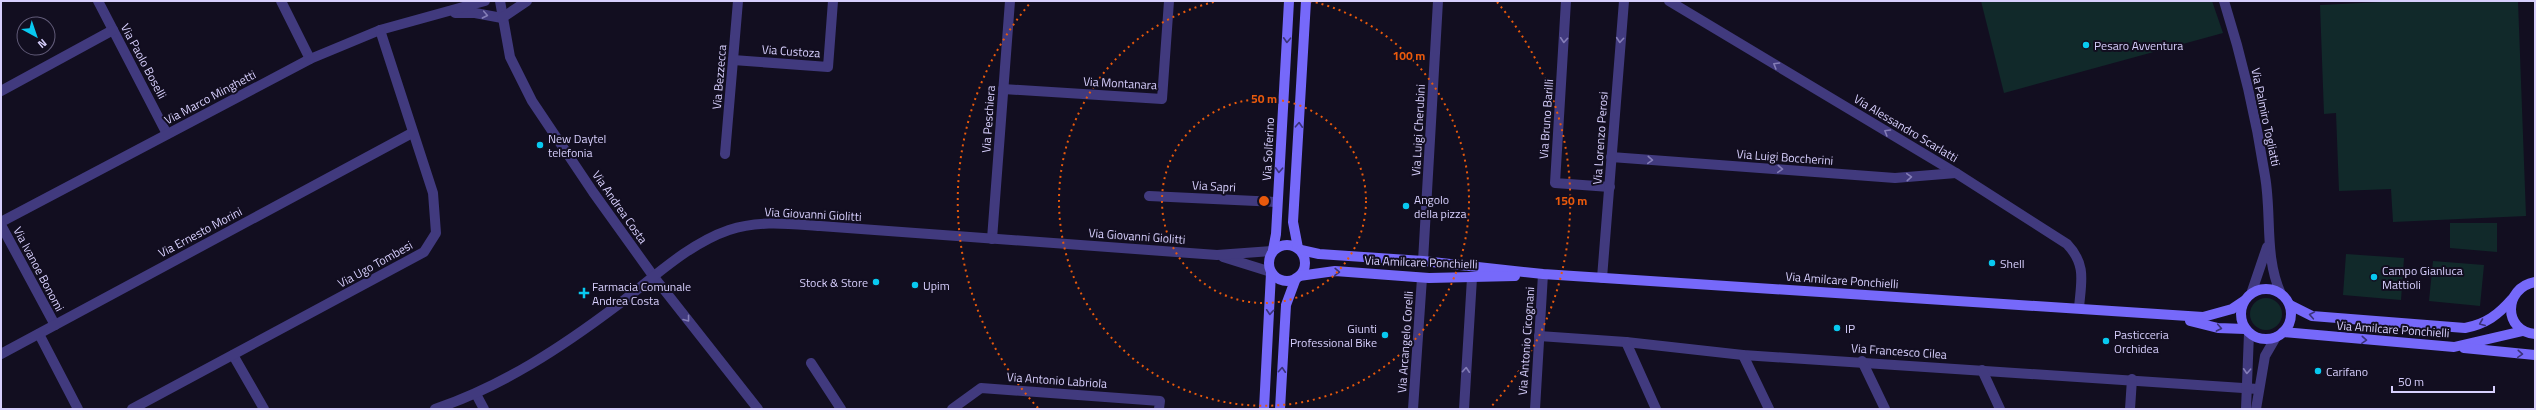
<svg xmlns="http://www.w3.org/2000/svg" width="2536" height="410" font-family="'Titillium Web',sans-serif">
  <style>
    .green { fill: #11292a }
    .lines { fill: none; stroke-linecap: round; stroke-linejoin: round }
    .minor { stroke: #413a7e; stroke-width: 10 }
    .tertiary { stroke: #413a7e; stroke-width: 10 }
    .secondary { stroke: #7669fa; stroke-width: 10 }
    .oneway { stroke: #847db7 }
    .oneway2 { stroke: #3a3277 }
    .ring { fill: none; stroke: #e8590c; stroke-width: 2; stroke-dasharray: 2 4 }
    .poi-dot { fill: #08c9f0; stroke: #120e20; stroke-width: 1.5 }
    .labels { text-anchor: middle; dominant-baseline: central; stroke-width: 4; stroke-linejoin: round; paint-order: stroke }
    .poi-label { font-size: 12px; fill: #d7cffd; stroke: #120e20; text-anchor: start }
    .street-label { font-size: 12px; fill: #d7cffd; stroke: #120e20 }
    .centre { fill: #e8590c; stroke: #120e20; stroke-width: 2 }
    .ring-label { font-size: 12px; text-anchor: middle; font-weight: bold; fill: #e8590c; stroke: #120e20; stroke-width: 4; stroke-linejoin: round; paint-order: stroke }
  </style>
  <rect width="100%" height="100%" fill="#120e20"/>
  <g class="green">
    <polygon points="1981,1 2212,1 2223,33 2004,93"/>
    <polygon points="2403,1 2518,1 2526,216 2393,222 2391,189 2339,191 2336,113 2324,114 2320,5"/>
    <polygon points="2450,223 2497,223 2497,252 2450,248"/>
    <polygon points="2346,254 2404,258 2401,300 2343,295"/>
    <polygon points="2433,261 2484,265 2480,306 2429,301"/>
    <circle cx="2266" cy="314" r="16"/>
  </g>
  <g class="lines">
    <g class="minor">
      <polyline points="98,1 167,134"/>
      <polyline points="281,1 310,59"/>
      <polyline points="500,1 510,57 532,101 593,192 654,277 758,409"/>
      <polyline points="1566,1 1555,183 1610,187"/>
      <path d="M1669 1 1956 173 2067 244C2087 265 2081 282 2079 308"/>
      <path d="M2224 1C2242 58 2256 117 2265 176 2272 216 2264 256 2281 294"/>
      <polyline points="455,13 475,13 502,18"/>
      <polyline points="502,18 527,1"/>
      <polyline points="733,60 828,67 833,1"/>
      <polyline points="1003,89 1162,99 1169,1"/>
      <polyline points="1,91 113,30"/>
      <polyline points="725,154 738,1"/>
      <polyline points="1611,157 1895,178 1956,173"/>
      <polyline points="1149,196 1277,202"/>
      <polyline points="1,222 310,59 380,30 485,1"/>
      <polyline points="1,225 55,325"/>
      <polyline points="992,239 1010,1"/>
      <polyline points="1423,261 1438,1"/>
      <polyline points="1602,278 1624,1"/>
      <polyline points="2251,294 2267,247"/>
      <polyline points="39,334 78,409"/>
      <polyline points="1539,336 1626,342 1743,355 2258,389"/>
      <polyline points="1626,342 1656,409"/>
      <polyline points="1,354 412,133"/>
      <polyline points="233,355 264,409"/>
      <polyline points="1743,355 1769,409"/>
      <polyline points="1862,361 1885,409"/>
      <polyline points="811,363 841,409"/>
      <polyline points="1982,370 2000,409"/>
      <polyline points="476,394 484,409"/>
      <polyline points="132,409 424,252 436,233 433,193 380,30"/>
      <polyline points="952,409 981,388 1160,401 1159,409"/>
      <polyline points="1413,409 1422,278"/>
      <polyline points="1464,409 1472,278"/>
      <polyline points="1535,409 1543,274"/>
      <polyline points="2130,409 2132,379"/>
      <polyline points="2246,409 2249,333"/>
      <polyline points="2256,409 2265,356 2276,337"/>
    </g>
    <g class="tertiary">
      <polyline points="1223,257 1271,272"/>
      <path d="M435 409C503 386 562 347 619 304 653 278 688 244 729 230 759 220 790 224 820 226L1217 255 1272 251"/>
    </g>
    <g class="secondary">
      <circle cx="1287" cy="263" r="18"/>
      <polyline points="1298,248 1293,222 1306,1"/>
      <polyline points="1273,250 1276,234 1289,1"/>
      <polyline points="1301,250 1319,254 1423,261 1543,274 2203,317 2232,309 2244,301"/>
      <polyline points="1299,276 1335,271 1429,278 1515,276"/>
      <path d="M2535 282C2503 288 2503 331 2535 334"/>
      <circle cx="2266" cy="314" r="25"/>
      <path d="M2290 305 2312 316 2465 328C2486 324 2498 315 2512 299"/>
      <polyline points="2190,321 2218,328 2245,329"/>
      <polyline points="2283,332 2454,347 2523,331"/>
      <polyline points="2464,348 2535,355"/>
      <polyline points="1264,409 1271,273"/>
      <polyline points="1280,409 1286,305 1296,278"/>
    </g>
  </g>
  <defs><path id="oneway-chevron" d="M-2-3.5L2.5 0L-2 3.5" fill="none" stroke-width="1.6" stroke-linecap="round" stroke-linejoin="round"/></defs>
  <g class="oneway">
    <use href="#oneway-chevron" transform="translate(485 15) rotate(11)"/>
    <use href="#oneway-chevron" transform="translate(1564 40) rotate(94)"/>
    <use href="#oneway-chevron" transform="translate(1620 40) rotate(95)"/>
    <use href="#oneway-chevron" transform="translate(1776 65) rotate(-149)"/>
    <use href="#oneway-chevron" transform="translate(1887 132) rotate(-149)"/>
    <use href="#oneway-chevron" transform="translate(1650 160) rotate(4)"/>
    <use href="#oneway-chevron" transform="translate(1780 169) rotate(4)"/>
    <use href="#oneway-chevron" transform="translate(1909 177) rotate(-4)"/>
    <use href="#oneway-chevron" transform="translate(687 319) rotate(52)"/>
    <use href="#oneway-chevron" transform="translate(1466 370) rotate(-86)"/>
    <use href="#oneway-chevron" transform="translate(2247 371) rotate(93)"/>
  </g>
  <g class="oneway2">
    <use href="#oneway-chevron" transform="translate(1287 40) rotate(93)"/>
    <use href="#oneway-chevron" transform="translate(1299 125) rotate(-87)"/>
    <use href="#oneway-chevron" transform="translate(1279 170) rotate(93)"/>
    <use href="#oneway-chevron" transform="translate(1337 272) rotate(2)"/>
    <use href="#oneway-chevron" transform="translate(1270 312) rotate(94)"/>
    <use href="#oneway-chevron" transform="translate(2312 315) rotate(-170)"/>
    <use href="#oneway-chevron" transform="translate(2482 323) rotate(158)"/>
    <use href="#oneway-chevron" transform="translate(2219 328) rotate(11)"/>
    <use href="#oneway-chevron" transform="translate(2364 340) rotate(4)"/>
    <use href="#oneway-chevron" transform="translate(2520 354) rotate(4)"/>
    <use href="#oneway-chevron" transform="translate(1282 370) rotate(-86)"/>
  </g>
  <g class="ring">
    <circle cx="1264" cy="201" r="102"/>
    <path d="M1310 1A205 205 0 1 1 1218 1"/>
    <path d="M1038 408A307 307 0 0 1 1031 2M1497 2A307 307 0 0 1 1490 408"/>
  </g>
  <g class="poi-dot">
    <circle cx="2086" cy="45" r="4"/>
    <circle cx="540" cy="145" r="4"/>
    <circle cx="1406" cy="206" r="4"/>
    <circle cx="1992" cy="263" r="4"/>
    <circle cx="2374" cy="277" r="4"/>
    <circle cx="876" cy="282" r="4"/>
    <circle cx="915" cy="285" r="4"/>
    <path d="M582 287h4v4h4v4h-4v4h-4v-4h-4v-4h4z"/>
    <circle cx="1837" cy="328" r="4"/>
    <circle cx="1385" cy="335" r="4"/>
    <circle cx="2106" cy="341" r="4"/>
    <circle cx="2318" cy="371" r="4"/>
  </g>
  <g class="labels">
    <g class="poi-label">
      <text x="2094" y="45">Pesaro Avventura</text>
      <text x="548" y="138">New Daytel<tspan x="548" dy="14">telefonia</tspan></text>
      <text x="1414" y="199">Angolo<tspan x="1414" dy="14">della pizza</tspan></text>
      <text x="2000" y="263">Shell</text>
      <text x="2382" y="270">Campo Gianluca<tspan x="2382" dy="14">Mattioli</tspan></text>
      <text x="868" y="282" text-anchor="end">Stock &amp; Store</text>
      <text x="923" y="285">Upim</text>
      <text x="592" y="286">Farmacia Comunale<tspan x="592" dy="14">Andrea Costa</tspan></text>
      <text x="1377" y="328" text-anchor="end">Giunti<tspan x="1377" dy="14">Professional Bike</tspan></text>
      <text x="1845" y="328">IP</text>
      <text x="2114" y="334">Pasticceria<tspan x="2114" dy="14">Orchidea</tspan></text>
      <text x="2326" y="371">Carifano</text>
    </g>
    <g class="street-label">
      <text transform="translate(791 51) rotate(4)">Via Custoza</text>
      <text transform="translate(144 61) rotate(62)">Via Paolo Boselli</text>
      <text transform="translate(719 77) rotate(-85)">Via Bezzecca</text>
      <text transform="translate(1120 83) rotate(3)">Via Montanara</text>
      <text transform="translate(210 97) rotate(-28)">Via Marco Minghetti</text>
      <text transform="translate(2266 117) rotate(78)">Via Palmiro Togliatti</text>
      <text transform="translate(988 119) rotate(-86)">Via Peschiera</text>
      <text transform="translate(1546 119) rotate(-86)">Via Bruno Barilli</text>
      <text transform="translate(1906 128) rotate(31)">Via Alessandro Scarlatti</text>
      <text transform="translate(1418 130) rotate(-87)">Via Luigi Cherubini</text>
      <text transform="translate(1600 138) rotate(-86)">Via Lorenzo Perosi</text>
      <text transform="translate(1268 149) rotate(-87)">Via Solferino</text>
      <text transform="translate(1785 157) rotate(4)">Via Luigi Boccherini</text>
      <text transform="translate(1214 186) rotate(3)">Via Sapri</text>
      <text transform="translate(620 207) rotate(55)">Via Andrea Costa</text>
      <text transform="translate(813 214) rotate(3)">Via Giovanni Giolitti</text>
      <text transform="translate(200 232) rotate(-28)">Via Ernesto Morini</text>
      <text transform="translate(1137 236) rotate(4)">Via Giovanni Giolitti</text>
      <text transform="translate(1421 262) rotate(2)">Via Amilcare Ponchielli</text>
      <text transform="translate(375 264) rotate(-29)">Via Ugo Tombesi</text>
      <text transform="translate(39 269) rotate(62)">Via Ivanoe Bonomi</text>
      <text transform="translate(1842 280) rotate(4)">Via Amilcare Ponchielli</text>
      <text transform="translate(2393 329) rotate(4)">Via Amilcare Ponchielli</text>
      <text transform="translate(1526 341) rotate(-86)">Via Antonio Cicognani</text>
      <text transform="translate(1405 342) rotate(-86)">Via Arcangelo Corelli</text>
      <text transform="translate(1899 351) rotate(4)">Via Francesco Cilea</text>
      <text transform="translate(1057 380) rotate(4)">Via Antonio Labriola</text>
    </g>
  </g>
  <circle cx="1264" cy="201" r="6" class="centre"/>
  <g class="ring-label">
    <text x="1409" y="60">100 m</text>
    <text x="1264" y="103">50 m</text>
    <text x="1571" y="205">150 m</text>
  </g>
  <rect width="2536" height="410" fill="none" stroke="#d7cffd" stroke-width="4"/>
  <g transform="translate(36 36) rotate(140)"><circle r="19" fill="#120e20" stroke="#615b78"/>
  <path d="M0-3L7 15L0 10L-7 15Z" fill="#08c9f0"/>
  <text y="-6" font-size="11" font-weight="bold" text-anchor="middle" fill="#d7cffd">N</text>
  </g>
  <path d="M2392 386v6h102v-6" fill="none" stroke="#d7cffd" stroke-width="2"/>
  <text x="2398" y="386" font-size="12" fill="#d7cffd" stroke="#120e20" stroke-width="3" paint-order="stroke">50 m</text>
</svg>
